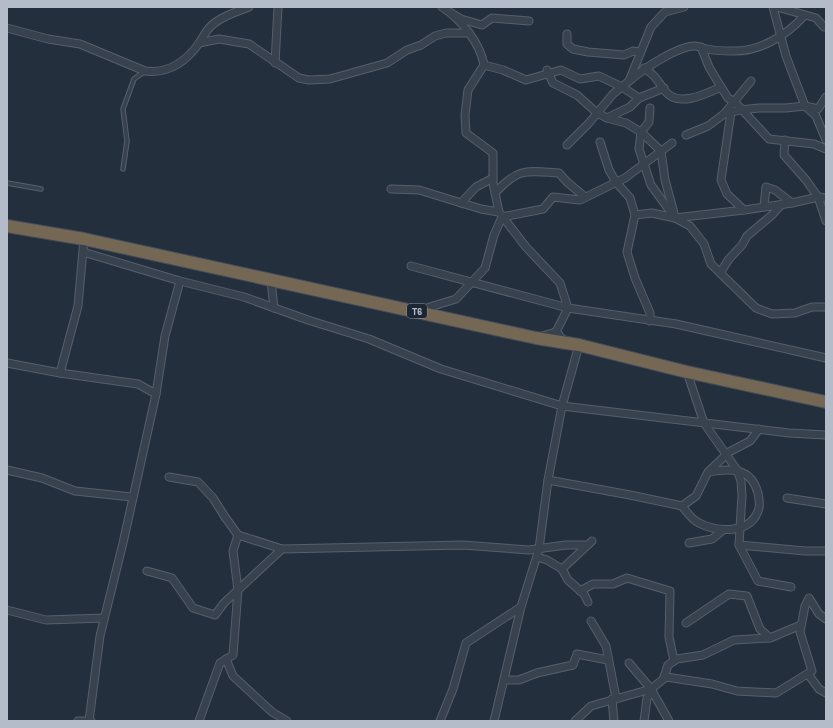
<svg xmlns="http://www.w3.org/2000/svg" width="833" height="728" font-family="Barlow,sans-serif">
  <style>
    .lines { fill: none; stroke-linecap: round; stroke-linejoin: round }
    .lane-casing { stroke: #565f6c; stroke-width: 5.5 }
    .street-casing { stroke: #565f6c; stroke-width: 9 }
    .highway-casing { stroke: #434c59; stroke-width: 14 }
    .lane { stroke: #38414e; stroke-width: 3.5 }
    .street { stroke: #38414e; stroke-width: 7 }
    .highway { stroke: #746855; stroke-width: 12 }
    .labels { text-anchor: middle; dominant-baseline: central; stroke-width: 4; stroke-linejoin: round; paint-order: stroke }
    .shield { fill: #1d2633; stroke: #878f9c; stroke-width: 1 }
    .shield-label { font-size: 9px; font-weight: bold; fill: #b4bcc9 }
  </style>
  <rect width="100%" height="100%" fill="#242f3e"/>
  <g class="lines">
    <g class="lane-casing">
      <g id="lane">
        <polyline points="123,169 127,141 123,109 134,79 145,71"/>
        <polyline points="7,183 41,189"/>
      </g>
    </g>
    <g class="street-casing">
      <g id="street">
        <path d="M442 7C461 19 480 43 484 65"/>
        <polyline points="773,7 786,56 805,106 816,116 826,140"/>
        <polyline points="777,7 816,18 824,27"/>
        <polyline points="448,11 461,19 482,25 492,18 529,21"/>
        <path d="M7 28 48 39 80 44 145 71C169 74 186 62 200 42 203 37 206 31 210 27 220 17 236 12 249 7"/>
        <polyline points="567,34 567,44 573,49 588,52 624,55 633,51 640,52"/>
        <polyline points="199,43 219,39 249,44 299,78 309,80 330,79 387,63 407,50 421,45 435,36 446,33 469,33"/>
        <polyline points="701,47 709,67 721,87"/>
        <polyline points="275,63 278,7"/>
        <path d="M644 68C656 76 657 80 665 91 678 108 706 94 721 87L728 98 735 102 769 139 814 144 826 149"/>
        <polyline points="547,70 553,83 577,95 597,113 607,118 626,123 641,132 661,151 665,180 674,213"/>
        <path d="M629 81C642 70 677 46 695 46 699 46 703 49 707 49 715 51 724 51 732 51 759 52 786 36 804 16"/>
        <polyline points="650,108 649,122 641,132 639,149 651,185 675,218 690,226 704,244 711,264 756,308 772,314 795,313 812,307 826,307"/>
        <polyline points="731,112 721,180 727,194 744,210"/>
        <polyline points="724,114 740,110 759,108 786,108 805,106 818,109 826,97"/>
        <polyline points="607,118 630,107 639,98"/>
        <polyline points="686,135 708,126 724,114 751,81"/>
        <polyline points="785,140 784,155 806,180 818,197 826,221"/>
        <polyline points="600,142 609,170 616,182 630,198 635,215 627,252 635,278 650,313 650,321"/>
        <polyline points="567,145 589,123 613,94 629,81 651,27 665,12 684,7"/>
        <polyline points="391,189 419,190 481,209 499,212"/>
        <path d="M495 193C519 167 527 171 559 173L567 182 585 197"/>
        <polyline points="461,203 476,187 493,178"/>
        <polyline points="764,206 766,187 775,190 792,203"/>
        <polyline points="635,215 652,213 675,218 744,210 792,203 818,197 826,198"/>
        <polyline points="502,217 543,209 553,197 580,200 625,178 672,143"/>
        <polyline points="84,239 78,306 60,373 138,384 156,394 123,543 100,636 89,721"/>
        <polyline points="83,252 180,281 244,297 308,320 369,339 441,369 562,406 789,433 826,435"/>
        <polyline points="411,266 568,308 676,324 826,358"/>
        <polyline points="720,273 729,259 742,245 747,236 772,215 782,204"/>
        <polyline points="271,281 274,308"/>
        <polyline points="420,310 456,299 485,268 494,235 502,217"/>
        <polyline points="539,337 556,332 568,308 560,283 526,247 499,212 493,183 493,153 466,133 465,115 468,90 484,65 503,70 526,80 561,70 580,79 599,76 622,87 639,98 664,88"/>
        <polyline points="7,363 60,373"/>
        <polyline points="687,372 704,423 737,470 741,481 742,495 739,545 758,581 791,587"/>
        <polyline points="156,394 165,336 180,281"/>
        <polyline points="7,470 42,478 75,491 132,497"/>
        <polyline points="169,477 198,482 213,498 225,517 238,535 282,549"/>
        <polyline points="548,480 630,495 682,506 696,496 708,472 729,452 750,441 759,429"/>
        <polyline points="787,498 826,504"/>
        <path d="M682 506C687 512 692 520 699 523 719 533 752 534 759 508 760 504 759 498 758 493 751 467 730 468 709 472"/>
        <polyline points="689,543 712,539 722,531"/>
        <polyline points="739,545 805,551 826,551"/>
        <polyline points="537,557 547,560 562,569 568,580 584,594 588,602"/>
        <polyline points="562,569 592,541"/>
        <polyline points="147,571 172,578 193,608 215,615 224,603 282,549 463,545 529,550 566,545 586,545"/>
        <polyline points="580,591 593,584 613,584 627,578 670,591 669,637 674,661"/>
        <polyline points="7,610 46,620 104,618"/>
        <polyline points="591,621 606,646 616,698"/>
        <polyline points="686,623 729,594 747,596 760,629 770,638"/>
        <polyline points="226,659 233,676 272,712 287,721"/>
        <polyline points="629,663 651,689 669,721"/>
        <polyline points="808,674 819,689 826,693"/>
        <polyline points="664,677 668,665 677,659 703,655 734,640 770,638 801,625"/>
        <polyline points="504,680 519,680 537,673 573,665 577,654 608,660"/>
        <polyline points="612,699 614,721"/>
        <polyline points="78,721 91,721"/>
        <polyline points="199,721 220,663 233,655 238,590 233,551 238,535"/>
        <polyline points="440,721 453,689 466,643 521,607"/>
        <polyline points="494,721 521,607 539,549 548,480 562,406 579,345 562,339 556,331"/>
        <polyline points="575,721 591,706 651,689 666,677 712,684 737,691 776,693 812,671 800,632 805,606 809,598 819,614 826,619"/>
        <polyline points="644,721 647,698 652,692"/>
      </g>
    </g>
    <g class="highway-casing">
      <polyline id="highway" points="7,226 84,239 536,338 579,345 687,372 826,402"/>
    </g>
    <use href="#lane" class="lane"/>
    <use href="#street" class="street"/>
    <use href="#highway" class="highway"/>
  </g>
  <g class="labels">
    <rect class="shield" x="407" y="304" width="20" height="14" rx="3"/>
    <g class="shield-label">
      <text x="417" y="311">T6</text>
    </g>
  </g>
  <rect width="833" height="728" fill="none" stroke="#b4bcc9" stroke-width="16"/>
</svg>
